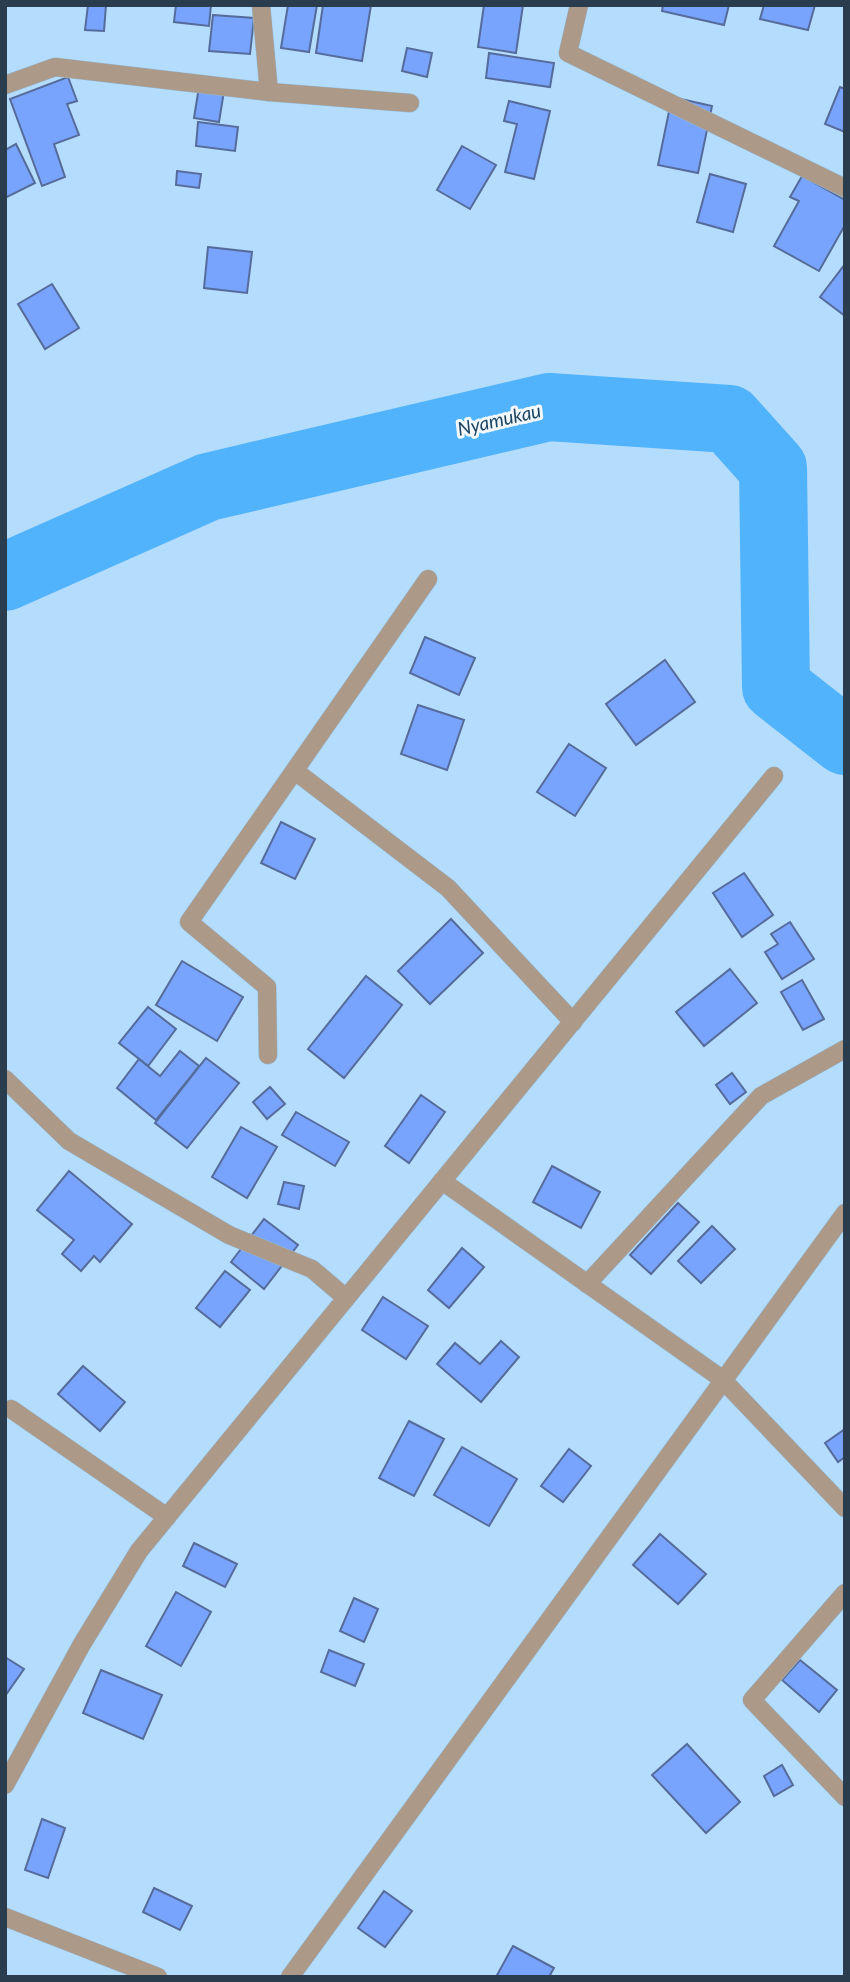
<svg xmlns="http://www.w3.org/2000/svg" width="850" height="1982" font-family="Lato,sans-serif">
  <style>
    .lines { fill: none; stroke-linecap: round; stroke-linejoin: round }
    .river { stroke: #51b3fb; stroke-width: 68 }
    .building { fill: #79a4fd; stroke: #556c9a; stroke-width: 2 }
    .service-casing { stroke: #95b9d6; stroke-width: 19 }
    .minor-casing { stroke: #95b9d6; stroke-width: 19 }
    .service { stroke: #ad9987; stroke-width: 18 }
    .minor { stroke: #ad9987; stroke-width: 18 }
    .labels { text-anchor: middle; dominant-baseline: central; stroke-width: 6; stroke-linejoin: round; paint-order: stroke }
    .water-label { font-size: 19px; font-style: italic; fill: #1d4562; stroke: #f3f8fd }
  </style>
  <rect width="100%" height="100%" fill="#b4dcfd"/>
  <g class="lines">
    <polyline class="river" points="5,577 208,487 549,407 729,419 773,468 776,687 845,741"/>
  </g>
  <g class="building">
    <polygon points="88,5 106,5 104,31 85,30"/>
    <polygon points="176,5 211,5 209,26 174,22"/>
    <polygon points="288,5 317,5 309,52 281,48"/>
    <polygon points="323,5 371,5 362,61 316,53"/>
    <polygon points="484,5 523,5 516,53 478,47"/>
    <polygon points="663,5 729,5 724,25 662,11"/>
    <polygon points="764,5 815,5 808,30 760,19"/>
    <polygon points="213,15 254,18 250,54 209,51"/>
    <polygon points="407,48 432,53 427,77 402,71"/>
    <polygon points="489,53 554,63 550,87 486,78"/>
    <polygon points="68,77 77,101 67,104 79,135 54,144 65,177 42,186 10,99"/>
    <polygon points="199,87 224,91 219,122 194,118"/>
    <polygon points="840,87 845,89 845,132 825,124"/>
    <polygon points="672,97 712,106 698,173 658,165"/>
    <polygon points="509,101 550,111 534,179 505,172 517,124 504,121"/>
    <polygon points="198,122 238,127 235,151 196,146"/>
    <polygon points="16,144 35,183 5,198 5,150"/>
    <polygon points="462,146 496,165 470,209 437,190"/>
    <polygon points="177,171 201,174 199,188 176,185"/>
    <polygon points="710,174 746,184 733,232 697,222"/>
    <polygon points="802,176 845,200 845,225 819,271 774,246 799,201 790,197"/>
    <polygon points="208,247 252,252 247,293 204,288"/>
    <polygon points="845,264 845,316 820,297"/>
    <polygon points="52,284 79,328 45,349 18,304"/>
    <polygon points="425,637 475,658 459,695 410,673"/>
    <polygon points="665,660 695,702 636,745 606,704"/>
    <polygon points="418,705 464,720 447,770 401,754"/>
    <polygon points="569,744 606,768 575,816 537,792"/>
    <polygon points="281,822 315,839 295,879 261,863"/>
    <polygon points="744,873 773,915 742,937 713,893"/>
    <polygon points="451,919 483,953 430,1004 398,971"/>
    <polygon points="790,922 814,959 782,979 765,952 778,944 771,934"/>
    <polygon points="182,961 243,997 217,1041 156,1005"/>
    <polygon points="730,969 757,1003 704,1046 676,1012"/>
    <polygon points="366,976 402,1005 344,1078 308,1049"/>
    <polygon points="802,980 824,1019 803,1030 781,992"/>
    <polygon points="148,1007 176,1029 148,1066 119,1043"/>
    <polygon points="180,1051 199,1066 156,1120 117,1088 139,1059 160,1076"/>
    <polygon points="206,1058 239,1083 187,1148 155,1123"/>
    <polygon points="732,1073 746,1092 730,1104 716,1085"/>
    <polygon points="270,1087 285,1104 267,1119 253,1102"/>
    <polygon points="421,1095 445,1112 409,1163 385,1146"/>
    <polygon points="296,1112 349,1142 335,1166 282,1135"/>
    <polygon points="241,1127 277,1147 247,1198 212,1177"/>
    <polygon points="552,1166 600,1192 581,1228 533,1202"/>
    <polygon points="69,1171 132,1224 100,1262 94,1256 81,1271 62,1254 74,1240 37,1210"/>
    <polygon points="284,1182 304,1186 299,1209 278,1204"/>
    <polygon points="678,1203 699,1222 651,1274 630,1255"/>
    <polygon points="264,1219 298,1245 264,1289 231,1262"/>
    <polygon points="712,1226 735,1249 701,1283 678,1261"/>
    <polygon points="462,1248 484,1267 449,1308 428,1290"/>
    <polygon points="225,1271 250,1290 220,1327 196,1308"/>
    <polygon points="383,1297 428,1326 406,1359 362,1330"/>
    <polygon points="501,1341 519,1357 481,1402 437,1364 455,1343 480,1364"/>
    <polygon points="83,1366 125,1402 100,1431 58,1394"/>
    <polygon points="409,1421 444,1439 414,1496 379,1478"/>
    <polygon points="845,1429 845,1457 838,1462 825,1443"/>
    <polygon points="462,1447 517,1479 489,1526 434,1495"/>
    <polygon points="569,1449 591,1466 563,1502 541,1486"/>
    <polygon points="660,1534 706,1574 678,1604 633,1565"/>
    <polygon points="194,1543 237,1564 225,1587 183,1566"/>
    <polygon points="176,1592 211,1612 181,1666 146,1646"/>
    <polygon points="354,1598 378,1609 364,1642 340,1631"/>
    <polygon points="329,1650 364,1664 355,1686 321,1672"/>
    <polygon points="5,1657 24,1669 5,1696"/>
    <polygon points="800,1660 837,1690 819,1712 782,1680"/>
    <polygon points="101,1670 162,1695 143,1739 83,1713"/>
    <polygon points="687,1744 740,1802 706,1833 652,1775"/>
    <polygon points="782,1765 793,1785 774,1796 764,1776"/>
    <polygon points="42,1819 65,1828 48,1878 25,1870"/>
    <polygon points="154,1888 192,1906 180,1930 143,1912"/>
    <polygon points="384,1891 412,1911 385,1947 358,1928"/>
    <polygon points="513,1946 554,1968 549,1977 496,1977"/>
  </g>
  <g class="lines">
    <g class="service-casing">
      <g id="service">
        <polyline points="579,5 568,53 845,188"/>
        <polyline points="295,771 448,888 573,1022"/>
        <polyline points="268,1055 267,987 189,922 428,579"/>
        <polyline points="5,1079 69,1141 229,1235 312,1269 346,1298"/>
        <polyline points="587,1284 761,1096 845,1049"/>
        <polyline points="11,1409 167,1517"/>
        <polyline points="845,1593 752,1700 845,1797"/>
      </g>
    </g>
    <g class="minor-casing">
      <g id="minor">
        <polyline points="261,5 269,92"/>
        <polyline points="5,85 55,67 269,92 410,103"/>
        <polyline points="442,1181 722,1379 845,1508"/>
        <polyline points="5,1785 82,1644 139,1551 774,776"/>
        <polyline points="5,1917 158,1977"/>
        <polyline points="290,1977 845,1213"/>
      </g>
    </g>
    <use href="#service" class="service"/>
    <use href="#minor" class="minor"/>
  </g>
  <g class="labels">
    <g class="water-label">
      <text transform="translate(499 419) rotate(-13)">Nyamukau</text>
    </g>
  </g>
  <rect width="850" height="1982" fill="none" stroke="#293d4e" stroke-width="14"/>
</svg>
